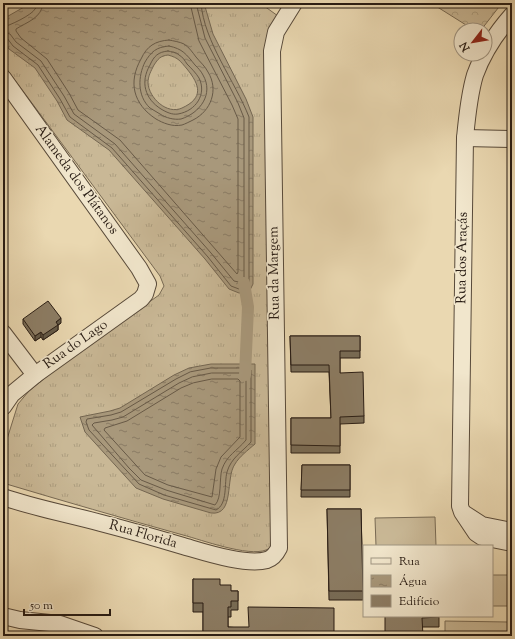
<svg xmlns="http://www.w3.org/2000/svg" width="515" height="639" font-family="'Sorts Mill Goudy',serif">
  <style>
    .grass { fill: url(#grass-tufts); stroke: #786a54 }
    .forest { fill: url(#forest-crowns); stroke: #786a54 }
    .pitch { fill: #c9b896; stroke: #786a54 }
    .water { fill: url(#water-ripples); stroke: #746651; fill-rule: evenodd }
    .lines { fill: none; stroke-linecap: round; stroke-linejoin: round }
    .shore { stroke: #685a47; stroke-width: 1 }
    .canal { stroke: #a8987b; stroke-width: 12 }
    .minor-casing { stroke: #584a3a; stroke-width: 18 }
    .minor { stroke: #f1e6cc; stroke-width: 16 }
    .wall { fill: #786c57; stroke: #271b13 }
    .shaded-wall { fill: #625847; stroke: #271b13 }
    .building { fill: #8c7d65; stroke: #271b13 }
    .labels { text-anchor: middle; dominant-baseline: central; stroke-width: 3.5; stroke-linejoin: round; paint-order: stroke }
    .street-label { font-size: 14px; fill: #271b13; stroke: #f1e6cc }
  </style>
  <defs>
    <pattern id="grass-tufts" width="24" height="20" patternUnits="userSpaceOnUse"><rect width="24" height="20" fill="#c9b896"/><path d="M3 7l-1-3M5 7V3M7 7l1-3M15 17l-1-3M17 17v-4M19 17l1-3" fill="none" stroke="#ad9e80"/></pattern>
    <pattern id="forest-crowns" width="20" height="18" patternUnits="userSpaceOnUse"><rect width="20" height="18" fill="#c9b896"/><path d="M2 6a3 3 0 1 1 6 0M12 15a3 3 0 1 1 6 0" fill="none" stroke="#ad9e80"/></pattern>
    <pattern id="water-ripples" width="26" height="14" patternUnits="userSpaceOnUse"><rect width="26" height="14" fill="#a8987b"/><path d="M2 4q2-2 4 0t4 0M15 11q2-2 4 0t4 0" fill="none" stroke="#897b64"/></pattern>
  </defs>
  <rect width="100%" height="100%" fill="#ead8b1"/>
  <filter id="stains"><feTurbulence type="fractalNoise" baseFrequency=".005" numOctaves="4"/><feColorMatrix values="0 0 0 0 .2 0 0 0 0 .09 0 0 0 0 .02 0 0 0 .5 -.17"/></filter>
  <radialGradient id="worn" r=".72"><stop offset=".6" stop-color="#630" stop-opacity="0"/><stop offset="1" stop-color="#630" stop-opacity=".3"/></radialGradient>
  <path class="grass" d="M3 3H260L278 16 273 538C272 543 272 548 266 550 248 557 202 540 183 535 122 518 63 501 3 483V452L18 404 29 391 57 368 159 295 164 286 160 276 3 64Z"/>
  <polygon class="forest" points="431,3 502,3 481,30 474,30"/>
  <g class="pitch">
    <polygon points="435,517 436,546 376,546 375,518"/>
    <rect x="492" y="575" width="16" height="31"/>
    <polygon points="445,621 508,622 508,636 445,636"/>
  </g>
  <g class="water">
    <path d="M31 3H204L213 34 246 99 253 117V284L249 292 239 293 229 289 205 259 109 150 67 120 57 101 35 68 9 49 3 39V19ZM168 55C179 58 180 61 187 69 200 85 204 98 182 108 167 115 149 98 148 83 148 76 151 71 154 65 158 59 160 56 168 55Z"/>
    <path d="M211 364H255V444C248 450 239 457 235 464 225 478 235 516 211 513L163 499 136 488 85 432 80 417 110 411 120 408 174 375 189 368Z"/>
  </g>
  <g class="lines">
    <g class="shore">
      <path d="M43 3C42 18 27 22 16 29V31L21 38 47 59 69 93 78 110 120 140 237 274 238 272V119L232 105 199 41 190 3"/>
      <path d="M3 27C9 26 32 15 35 9 37 7 37 6 37 3"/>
      <polyline points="3,32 10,34 16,42 41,61 64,96 74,114 115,144 211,253 234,281 243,283 244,281 244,118 238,103 205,38 196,3"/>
      <path d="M3 37 7 38 13 46 38 65 60 99 70 117 112 148 208 257 231 286 239 289 246 288 249 283V117C235 81 204 42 201 3"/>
      <path d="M169 40C174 41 180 42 184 44 189 47 193 53 196 57 200 62 205 66 208 72 219 90 211 111 193 120 189 122 185 124 182 125 172 127 163 123 156 119 133 104 128 82 141 59 147 46 155 41 169 40Z"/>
      <path d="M169 46C183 49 186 54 195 65 198 68 201 71 203 75 214 94 200 113 181 119 174 120 166 118 160 114 157 112 153 110 150 108 137 96 138 76 145 62 151 52 156 47 169 46Z"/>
      <path d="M168 51C171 52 177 52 179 55 183 57 185 61 187 64 191 68 196 73 199 78 207 94 196 111 178 114 172 115 166 112 161 109 145 99 140 82 150 65 154 56 158 52 168 51Z"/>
      <path d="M211 368H249L251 370V442C242 452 231 458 227 472 224 483 228 504 216 510L164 495 139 484 89 430 86 422 87 419 111 415 121 412 176 379 190 372Z"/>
      <path d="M212 373H244L246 375V440C237 451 227 455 222 469 219 479 222 498 215 505L166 490 141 480 129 468 92 425 94 423 112 420 123 417 179 383 192 377Z"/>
      <polygon points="212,379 238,379 240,381 240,437 221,457 216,469 212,497 168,485 145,475 104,430 105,428 127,421 181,388 193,383"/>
    </g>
    <polyline class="canal" points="244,283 248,307 245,375"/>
    <g class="minor-casing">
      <g id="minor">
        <path d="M512 15C497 32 483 53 475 75 469 95 467 117 465 138L460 506 462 512 476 533 482 537 512 543"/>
        <polyline points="3,78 139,268 148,284 145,294 141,299 35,375 12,394 3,407"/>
        <polyline points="465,138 512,139"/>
        <polyline points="3,333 35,375"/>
        <path d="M3 497C35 508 68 514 101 523 128 530 156 538 183 546 204 552 246 566 267 560 273 558 276 554 279 548L272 51 276 32 294 3"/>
        <polyline points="465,514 482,525 512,531"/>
        <polyline points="3,616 20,620 60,624 95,636"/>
      </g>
    </g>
    <use href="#minor" class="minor"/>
  </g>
  <g class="wall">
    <polygon points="23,319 61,323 58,325 58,330 43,340 41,337 35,341 23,324"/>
    <polygon points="290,336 360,336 360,358 340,358 340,373 364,416 364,423 340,424 340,453 291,453 291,418 331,418 329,372 291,372"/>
    <polygon points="302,465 350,465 350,497 301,497"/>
    <polygon points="327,509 361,509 363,600 329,600"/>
    <polygon points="193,579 220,585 231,591 238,591 238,610 231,610 231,617 228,617 228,627 334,636 203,636 203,612 193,612"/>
    <polygon points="385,616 439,616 439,627 422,627"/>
  </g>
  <g class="shaded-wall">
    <polygon points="61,318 61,323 58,325 58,330 43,340 43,335 56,322"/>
    <polygon points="41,332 41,337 35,341 35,336"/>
  </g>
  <g class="building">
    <polygon points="48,301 61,318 56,322 58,325 43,335 41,332 35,336 23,319"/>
    <polygon points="290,336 360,336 360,351 340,351 340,373 363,372 364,416 340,417 340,446 291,445 291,418 331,418 329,365 291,365"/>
    <polygon points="302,465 350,465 350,490 301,490"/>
    <polygon points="327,509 361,509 363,591 329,591"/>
    <polygon points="193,579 220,579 220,585 231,585 231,591 238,591 238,601 231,601 231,607 228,607 228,627 249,627 248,607 334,608 334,636 203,636 203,603 193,603"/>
    <polygon points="385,616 439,616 439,617 422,618 423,636 385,636"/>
  </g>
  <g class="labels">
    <g class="street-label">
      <text transform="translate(76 180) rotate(54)">Alameda dos Plátanos</text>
      <text transform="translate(463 258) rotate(-89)">Rua dos Araçás</text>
      <text transform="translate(275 273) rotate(-91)">Rua da Margem</text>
      <text transform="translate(76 345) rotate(-35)">Rua do Lago</text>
      <text transform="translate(143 535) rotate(16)">Rua Florida</text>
    </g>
  </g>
  <rect width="515" height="639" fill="none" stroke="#ead8b1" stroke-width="16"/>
  <rect x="4" y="4" width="507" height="631" fill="none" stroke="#271b13" stroke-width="2"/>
  <rect x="8" y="8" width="499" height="623" fill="none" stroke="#271b13"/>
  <rect x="363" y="545" width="130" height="72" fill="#f1e6cc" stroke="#a09582"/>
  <rect x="371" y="558" width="20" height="6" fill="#f1e6cc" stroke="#a09582"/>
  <text x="399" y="565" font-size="12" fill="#271b13">Rua</text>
  <rect x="371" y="575" width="20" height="12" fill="url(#water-ripples)" stroke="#a09582"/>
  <text x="399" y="585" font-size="12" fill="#271b13">Água</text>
  <rect x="371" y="595" width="20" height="12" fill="#8c7d65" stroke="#a09582"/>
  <text x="399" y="605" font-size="12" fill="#271b13">Edifício</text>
  <g transform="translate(473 42) rotate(239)"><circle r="19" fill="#f1e6cc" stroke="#a09582"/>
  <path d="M0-3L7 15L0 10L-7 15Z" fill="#8f2418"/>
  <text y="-6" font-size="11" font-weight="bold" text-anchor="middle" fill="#271b13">N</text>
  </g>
  <path d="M24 609v6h86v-6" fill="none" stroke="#271b13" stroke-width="2"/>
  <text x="30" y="609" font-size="12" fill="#271b13" stroke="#f1e6cc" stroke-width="3" paint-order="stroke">50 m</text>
  <rect width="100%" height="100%" filter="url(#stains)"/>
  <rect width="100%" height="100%" fill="url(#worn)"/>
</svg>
